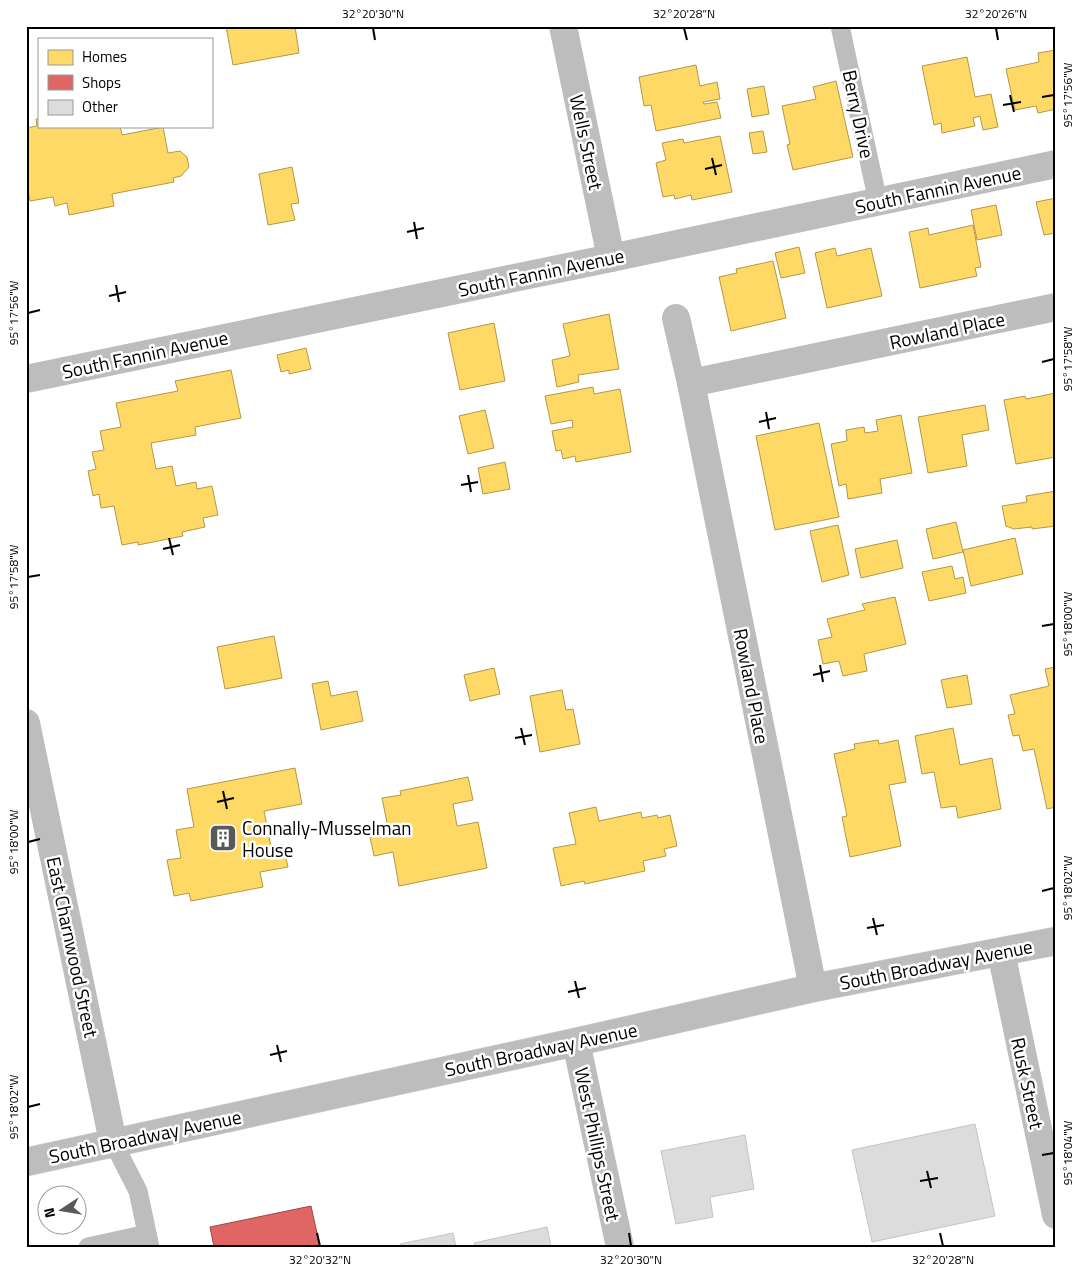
<svg xmlns="http://www.w3.org/2000/svg" width="1082" height="1273" font-family="'Titillium Web',sans-serif">
  <style>
    .homes { fill: #ffd966; stroke: #b29847 }
    .shops { fill: #e06666; stroke: #9d4747 }
    .building { fill: #dcdcdc; stroke: #c4c4c4 }
    .lines { fill: none; stroke-linecap: round; stroke-linejoin: round }
    .primary-casing { stroke: #dbdbdb; stroke-width: 29 }
    .lane { stroke: #bdbdbd; stroke-width: 19 }
    .street { stroke: #bdbdbd; stroke-width: 28 }
    .primary { stroke: #bdbdbd; stroke-width: 28 }
    .ticks { fill: none; stroke: #000; stroke-width: 2 }
    .labels { text-anchor: middle; dominant-baseline: central; stroke-width: 5; stroke-linejoin: round; paint-order: stroke }
    .street-label { font-size: 19px; fill: #000; stroke: #fff }
    .poi-label { font-size: 19px; fill: #000; stroke: #fff; text-anchor: start }
    .neatline { fill: none; stroke: #000; stroke-width: 2 }
    .ticks-label { font-size: 12px; text-anchor: middle; fill: #000 }
  </style>
  <rect width="100%" height="100%" fill="#fff"/>
  <g class="homes">
    <polygon points="226,26 295,26 299,53 233,65"/>
    <polygon points="1056,50 1056,109 1038,113 1036,106 1015,110 1006,69 1039,62 1038,53"/>
    <polygon points="967,57 975,97 991,94 998,127 983,130 980,116 973,118 975,126 942,133 941,123 934,125 922,66"/>
    <polygon points="696,65 700,86 717,82 720,99 703,102 704,104 717,102 721,118 656,131 651,105 644,106 639,77"/>
    <polygon points="836,81 853,157 793,170 787,145 790,144 782,106 816,99 813,87"/>
    <polygon points="764,86 769,114 752,117 747,89"/>
    <polygon points="36,119 39,119 39,126 120,126 122,135 163,127 168,153 180,151 187,157 189,167 181,176 173,178 174,182 112,194 114,206 69,215 67,203 55,206 53,197 30,201 26,180 26,128 37,126"/>
    <polygon points="763,131 767,152 753,154 749,133"/>
    <polygon points="720,136 732,192 692,200 691,195 675,199 674,195 663,197 656,163 666,160 662,143 683,139 684,143"/>
    <polygon points="292,167 299,203 291,204 295,220 268,225 259,174"/>
    <polygon points="1056,198 1056,233 1044,235 1036,202"/>
    <polygon points="996,205 1002,235 977,240 971,210"/>
    <polygon points="973,225 981,267 975,268 977,276 920,288 909,232 928,228 929,235"/>
    <polygon points="799,247 805,273 781,278 775,253"/>
    <polygon points="835,248 837,256 871,248 882,296 827,308 815,253"/>
    <polygon points="773,261 786,318 731,331 719,277 737,273 736,269"/>
    <polygon points="609,314 619,369 578,375 579,382 557,387 552,360 570,356 563,324"/>
    <polygon points="494,323 505,381 460,390 448,333"/>
    <polygon points="306,348 311,369 289,374 289,370 281,372 277,355"/>
    <polygon points="231,370 241,418 195,427 196,435 151,443 156,469 172,466 176,486 196,482 197,489 212,486 218,515 203,518 205,527 182,532 183,536 138,545 138,542 122,545 114,506 101,508 99,494 93,496 88,471 96,469 92,452 104,450 100,431 121,427 116,403 178,391 175,381"/>
    <polygon points="593,387 594,394 620,389 631,452 576,462 575,456 563,459 561,450 556,451 552,431 573,427 572,420 551,424 545,396"/>
    <polygon points="1056,393 1056,457 1016,464 1004,400 1025,396 1026,399"/>
    <polygon points="985,405 989,430 962,435 967,466 928,473 918,417"/>
    <polygon points="485,410 494,448 468,454 459,416"/>
    <polygon points="901,415 912,473 880,479 882,493 848,499 846,484 839,486 831,444 847,441 846,430 864,427 865,433 878,431 876,420"/>
    <polygon points="819,423 839,517 775,530 756,436"/>
    <polygon points="505,462 510,489 483,494 478,468"/>
    <polygon points="1056,491 1056,526 1032,529 1032,527 1014,529 1006,526 1002,506 1027,502 1026,496"/>
    <polygon points="956,522 963,552 933,559 926,529"/>
    <polygon points="838,525 849,575 822,582 810,531"/>
    <polygon points="1015,538 1023,574 971,586 963,550"/>
    <polygon points="897,540 903,568 861,578 855,549"/>
    <polygon points="952,566 955,579 963,577 966,593 929,601 922,572"/>
    <polygon points="895,597 906,644 864,654 867,671 843,676 839,661 823,664 818,640 832,637 827,619 865,610 862,604"/>
    <polygon points="274,636 282,678 225,689 217,647"/>
    <polygon points="1056,667 1056,807 1047,809 1034,749 1023,751 1019,735 1013,736 1008,715 1015,714 1010,695 1049,686 1045,669"/>
    <polygon points="494,668 500,694 470,701 464,675"/>
    <polygon points="967,675 972,704 947,708 941,680"/>
    <polygon points="328,681 331,696 357,691 363,721 321,730 312,684"/>
    <polygon points="562,690 566,710 573,709 580,744 540,752 530,696"/>
    <polygon points="953,728 960,765 992,758 1001,809 958,818 956,806 941,808 934,772 922,774 915,736"/>
    <polygon points="878,740 879,744 898,740 906,782 889,785 901,846 850,857 842,817 847,816 834,754 855,749 854,744"/>
    <polygon points="295,768 302,804 264,811 271,847 283,845 288,867 260,872 263,887 191,901 189,893 174,896 167,860 181,858 176,830 194,827 187,789"/>
    <polygon points="468,777 473,800 453,804 457,826 478,822 487,868 399,886 393,852 374,856 369,832 388,828 382,798 401,795 400,791"/>
    <polygon points="596,807 599,821 641,812 642,818 657,815 658,818 670,815 677,846 664,849 666,856 643,861 645,871 585,884 584,881 561,886 553,848 576,844 569,813"/>
  </g>
  <polygon class="shops" points="311,1206 320,1247 214,1247 210,1227"/>
  <g class="building">
    <polygon points="975,1124 995,1216 872,1242 852,1150"/>
    <polygon points="745,1135 754,1189 710,1197 713,1217 676,1224 661,1151"/>
    <polygon points="547,1227 551,1247 475,1247 474,1243"/>
    <polygon points="453,1233 456,1247 401,1247 400,1244"/>
  </g>
  <g class="lines">
    <g class="primary-casing">
      <polyline id="primary" points="26,1162 576,1042 813,988 1056,941"/>
    </g>
    <g class="lane">
      <polyline points="840,26 878,202"/>
      <polyline points="113,1142 138,1191 150,1247"/>
      <polyline points="88,1247 147,1234"/>
    </g>
    <g class="street">
      <polyline points="563,26 611,258"/>
      <polyline points="676,318 691,383 813,988"/>
      <polyline points="26,379 611,258 1056,164"/>
      <polyline points="691,383 1056,307"/>
      <polyline points="26,723 113,1142"/>
      <polyline points="1001,952 1056,1215"/>
      <polyline points="576,1042 620,1247"/>
    </g>
    <use href="#primary" class="primary"/>
  </g>
  <path class="ticks" d="M373 28 375 40M684 28 687 40M996 28 998 40M1010 95 1014 112M1042 97 1054 95M1003 105 1021 102M712 158 716 175M705 169 722 165M414 222 417 239M407 232 424 228M116 285 119 302M109 296 126 292M28 313 40 310M1042 362 1054 359M766 412 769 429M759 422 776 418M468 475 471 492M461 485 478 482M169 538 173 555M163 549 180 545M28 577 40 575M1042 626 1054 624M820 665 823 682M813 675 830 671M521 728 525 745M515 738 532 735M223 791 227 809M217 802 234 798M28 842 40 839M1042 891 1054 888M873 918 877 935M867 928 884 925M575 981 579 998M568 992 586 988M277 1045 281 1062M270 1055 287 1051M28 1107 40 1104M1042 1155 1054 1153M927 1171 931 1188M920 1181 938 1178M317 1233 320 1246M629 1233 631 1246M940 1233 943 1246"/>
  <defs>
    <g id="building-square" transform="scale(1.4375)"><rect x="-9" y="-9" width="18" height="18" rx="4" fill="#595959" stroke="#fff"/><path d="M-4-6H4V6H1V3H-1V6H-4ZM-2.5-4.3h1.7v1.8h-1.7ZM.8-4.3h1.7v1.8H.8ZM-2.5-1h1.7V.8h-1.7ZM.8-1h1.7V.8H.8Z" fill="#fff"/></g>
  </defs>
  <g fill-rule="evenodd">
    <use href="#building-square" x="223" y="838"/>
  </g>
  <g class="labels">
    <g class="street-label">
      <text transform="translate(859 114) rotate(78)">Berry Drive</text>
      <text transform="translate(587 142) rotate(78)">Wells Street</text>
      <text transform="translate(938 189) rotate(-12)">South Fannin Avenue</text>
      <text transform="translate(541 272) rotate(-12)">South Fannin Avenue</text>
      <text transform="translate(947 330) rotate(-12)">Rowland Place</text>
      <text transform="translate(145 354) rotate(-12)">South Fannin Avenue</text>
      <text transform="translate(752 686) rotate(79)">Rowland Place</text>
      <text transform="translate(73 947) rotate(78)">East Charnwood Street</text>
      <text transform="translate(936 964) rotate(-11)">South Broadway Avenue</text>
      <text transform="translate(541 1049) rotate(-12)">South Broadway Avenue</text>
      <text transform="translate(1028 1083) rotate(78)">Rusk Street</text>
      <text transform="translate(145 1136) rotate(-12)">South Broadway Avenue</text>
      <text transform="translate(598 1144) rotate(78)">West Phillips Street</text>
    </g>
    <g class="poi-label">
      <text x="242" y="827">Connally-Musselman<tspan x="242" dy="22">House</tspan></text>
    </g>
  </g>
  <rect width="1082" height="1273" fill="none" stroke="#ffffff" stroke-width="55"/>
  <rect x="38" y="38" width="175" height="90" fill="#ffffff" stroke="#999999"/>
  <rect x="48" y="50" width="25" height="15" fill="#ffd966" stroke="#999999"/>
  <text x="82" y="62" font-size="15" fill="#000000">Homes</text>
  <rect x="48" y="75" width="25" height="15" fill="#e06666" stroke="#999999"/>
  <text x="82" y="88" font-size="15" fill="#000000">Shops</text>
  <rect x="48" y="100" width="25" height="15" fill="#dcdcdc" stroke="#999999"/>
  <text x="82" y="112" font-size="15" fill="#000000">Other</text>
  <g transform="translate(62 1210) rotate(258)"><circle r="24" fill="#ffffff" stroke="#999999"/>
  <path d="M0-4L9 19L0 12L-9 19Z" fill="#595959"/>
  <text y="-8" font-size="14" font-weight="bold" text-anchor="middle" fill="#000000">N</text>
  </g>
  <rect x="28" y="28" width="1026" height="1218" class="neatline"/>
  <g class="ticks-label">
    <text x="373" y="18">32°20'30"N</text>
    <text x="684" y="18">32°20'28"N</text>
    <text x="996" y="18">32°20'26"N</text>
    <text transform="translate(1068 95) rotate(-90)" y="4">95°17'56"W</text>
    <text transform="translate(14 313) rotate(-90)" y="4">95°17'56"W</text>
    <text transform="translate(1068 359) rotate(-90)" y="4">95°17'58"W</text>
    <text transform="translate(14 577) rotate(-90)" y="4">95°17'58"W</text>
    <text transform="translate(1068 624) rotate(-90)" y="4">95°18'00"W</text>
    <text transform="translate(14 842) rotate(-90)" y="4">95°18'00"W</text>
    <text transform="translate(1068 888) rotate(-90)" y="4">95°18'02"W</text>
    <text transform="translate(14 1107) rotate(-90)" y="4">95°18'02"W</text>
    <text transform="translate(1068 1153) rotate(-90)" y="4">95°18'04"W</text>
    <text x="320" y="1264">32°20'32"N</text>
    <text x="631" y="1264">32°20'30"N</text>
    <text x="943" y="1264">32°20'28"N</text>
  </g>
</svg>
